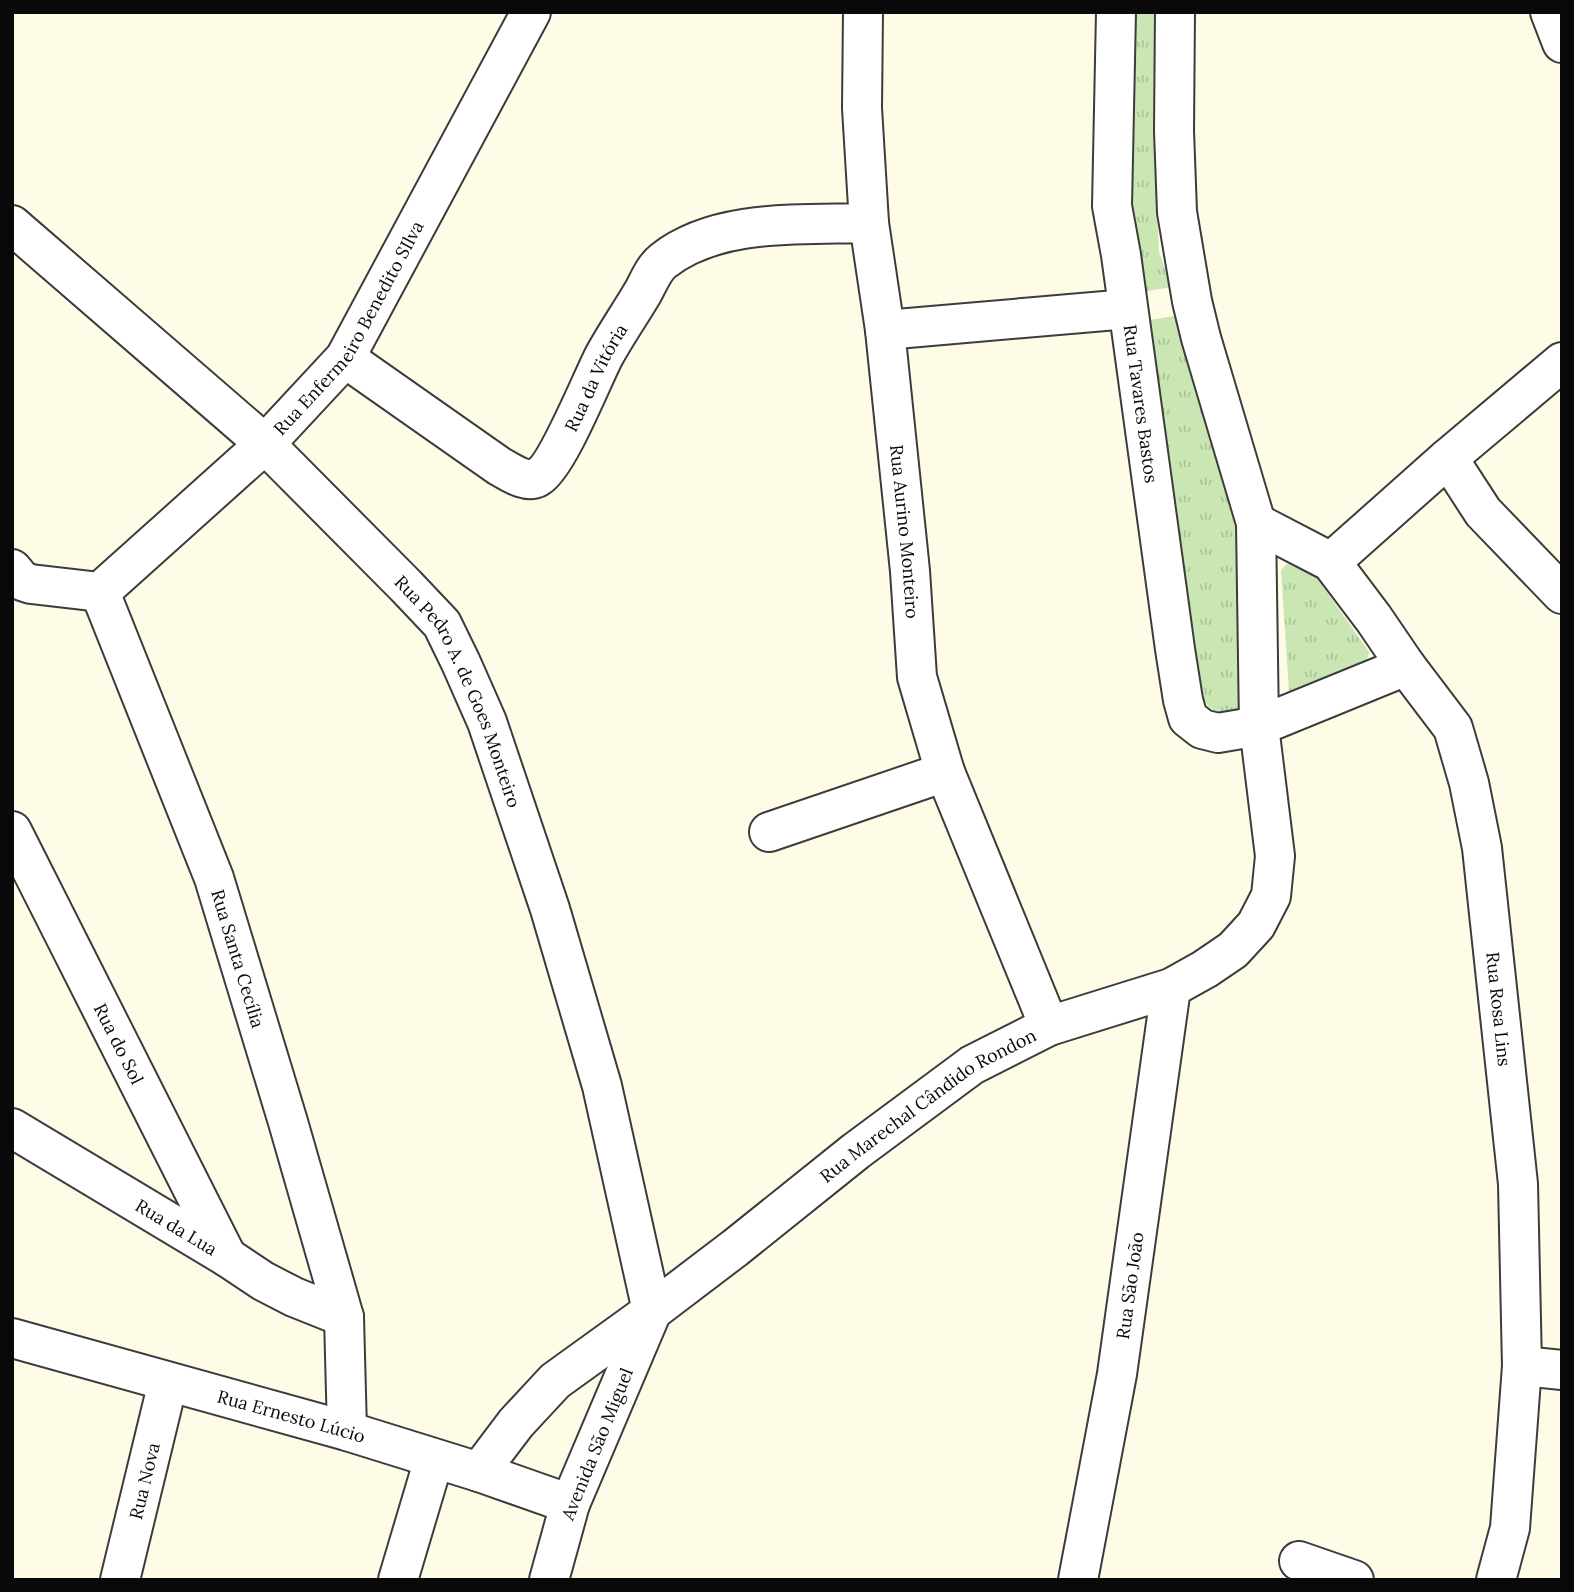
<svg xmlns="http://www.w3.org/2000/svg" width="1574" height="1592" font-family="Lora,serif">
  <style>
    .park { fill: url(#park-tufts) }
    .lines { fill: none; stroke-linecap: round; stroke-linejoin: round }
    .street-casing { stroke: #3c3c3c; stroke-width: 42 }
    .street { stroke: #fff; stroke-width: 38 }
    .labels { text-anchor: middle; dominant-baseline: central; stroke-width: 7; stroke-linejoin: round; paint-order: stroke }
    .street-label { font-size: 18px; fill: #090909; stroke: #fff }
  </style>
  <defs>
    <pattern id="park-tufts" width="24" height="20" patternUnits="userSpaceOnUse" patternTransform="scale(1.75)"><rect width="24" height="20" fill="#c9e6b3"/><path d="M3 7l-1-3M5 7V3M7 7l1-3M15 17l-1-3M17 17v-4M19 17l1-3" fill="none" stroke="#abc499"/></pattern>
  </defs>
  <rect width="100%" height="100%" fill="#fefbe7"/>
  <g class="park">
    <polygon points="1130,12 1158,12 1157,216 1159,252 1171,287 1143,292 1128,178"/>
    <polygon points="1180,315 1236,483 1252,708 1226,718 1209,707 1197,689 1144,321"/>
    <polygon points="1303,558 1369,652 1365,667 1298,695 1289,690 1281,570 1290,561"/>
  </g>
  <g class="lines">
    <g class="street-casing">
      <g id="street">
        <path id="s1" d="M863 12 862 108 869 223 885 330 910 571 917 677 945 772 1049 1026"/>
        <path id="s2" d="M1116 12 1112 206 1121 255 1175 649 1183 700 1188 718 1202 729 1218 733 1259 726 1406 666"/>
        <polyline points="1550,12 1562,43"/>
        <path id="s3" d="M12 225 265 444 406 586 442 624 461 663 487 722 550 909 602 1086 652 1311 570 1504 549 1580"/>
        <polyline points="885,330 1128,309"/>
        <path id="s4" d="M345 358 499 466C510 472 526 484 538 477 557 467 592 379 604 356 616 334 630 314 643 292 648 283 654 268 663 261 717 218 803 225 869 223"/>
        <polyline points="1448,458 1483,512 1562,594"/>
        <path id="s5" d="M1256 523 1331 562 1374 619 1406 666 1453 728 1469 783 1482 848 1518 1184 1522 1366 1510 1528 1496 1580"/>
        <polyline points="1331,562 1448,458 1562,362"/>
        <polyline points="12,569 22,581 31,584 100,592"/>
        <path id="s6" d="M100 592 214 878 288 1122 344 1317 347 1431"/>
        <path id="s7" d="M100 592 265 444 345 358 531 12"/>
        <path id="s8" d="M12 831 227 1257"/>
        <polyline points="769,832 945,772"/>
        <path id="s9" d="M12 1128 227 1257 263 1281 294 1297 344 1317"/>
        <path id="s10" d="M12 1338 347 1431 479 1472 570 1504"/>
        <polyline points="1522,1366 1562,1370"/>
        <path id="s11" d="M479 1472 516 1423 555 1381 652 1311 735 1248 856 1151 972 1065 1049 1026 1171 988 1205 969 1233 950 1256 925 1271 896 1275 856 1259 726 1256 523 1201 338 1192 301 1177 212 1174 131 1175 12"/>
        <polyline points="1299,1561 1354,1580"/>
        <path id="s12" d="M120 1580 168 1382"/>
        <polyline points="398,1580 434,1459"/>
        <path id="s13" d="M1078 1580 1117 1374 1171 988"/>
      </g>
    </g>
    <use href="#street" class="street"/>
  </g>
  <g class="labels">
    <g class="street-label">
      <text stroke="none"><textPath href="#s7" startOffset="366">Rua Enfermeiro Benedito SIlva</textPath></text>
      <text stroke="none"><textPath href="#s4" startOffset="346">Rua da Vitória</textPath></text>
      <text stroke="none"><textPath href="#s2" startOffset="394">Rua Tavares Bastos</textPath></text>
      <text stroke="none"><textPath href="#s1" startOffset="522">Rua Aurino Monteiro</textPath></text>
      <text stroke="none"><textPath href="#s3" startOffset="654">Rua Pedro A. de Goes Monteiro</textPath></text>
      <text stroke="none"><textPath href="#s6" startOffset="392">Rua Santa Cecília</textPath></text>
      <text stroke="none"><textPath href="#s5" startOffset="576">Rua Rosa Lins</textPath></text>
      <text stroke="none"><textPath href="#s8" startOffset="238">Rua do Sol</textPath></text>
      <text stroke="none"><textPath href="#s11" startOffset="583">Rua Marechal Cândido Rondon</textPath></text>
      <text stroke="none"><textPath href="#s9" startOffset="192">Rua da Lua</textPath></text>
      <text stroke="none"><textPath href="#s13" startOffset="299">Rua São João</textPath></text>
      <text stroke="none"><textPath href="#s10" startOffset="290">Rua Ernesto Lúcio</textPath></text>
      <text transform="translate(597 1444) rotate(-68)">Avenida São Miguel</text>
      <text stroke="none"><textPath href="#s12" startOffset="102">Rua Nova</textPath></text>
    </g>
  </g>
  <rect width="1574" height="1592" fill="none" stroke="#090909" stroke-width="28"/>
</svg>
